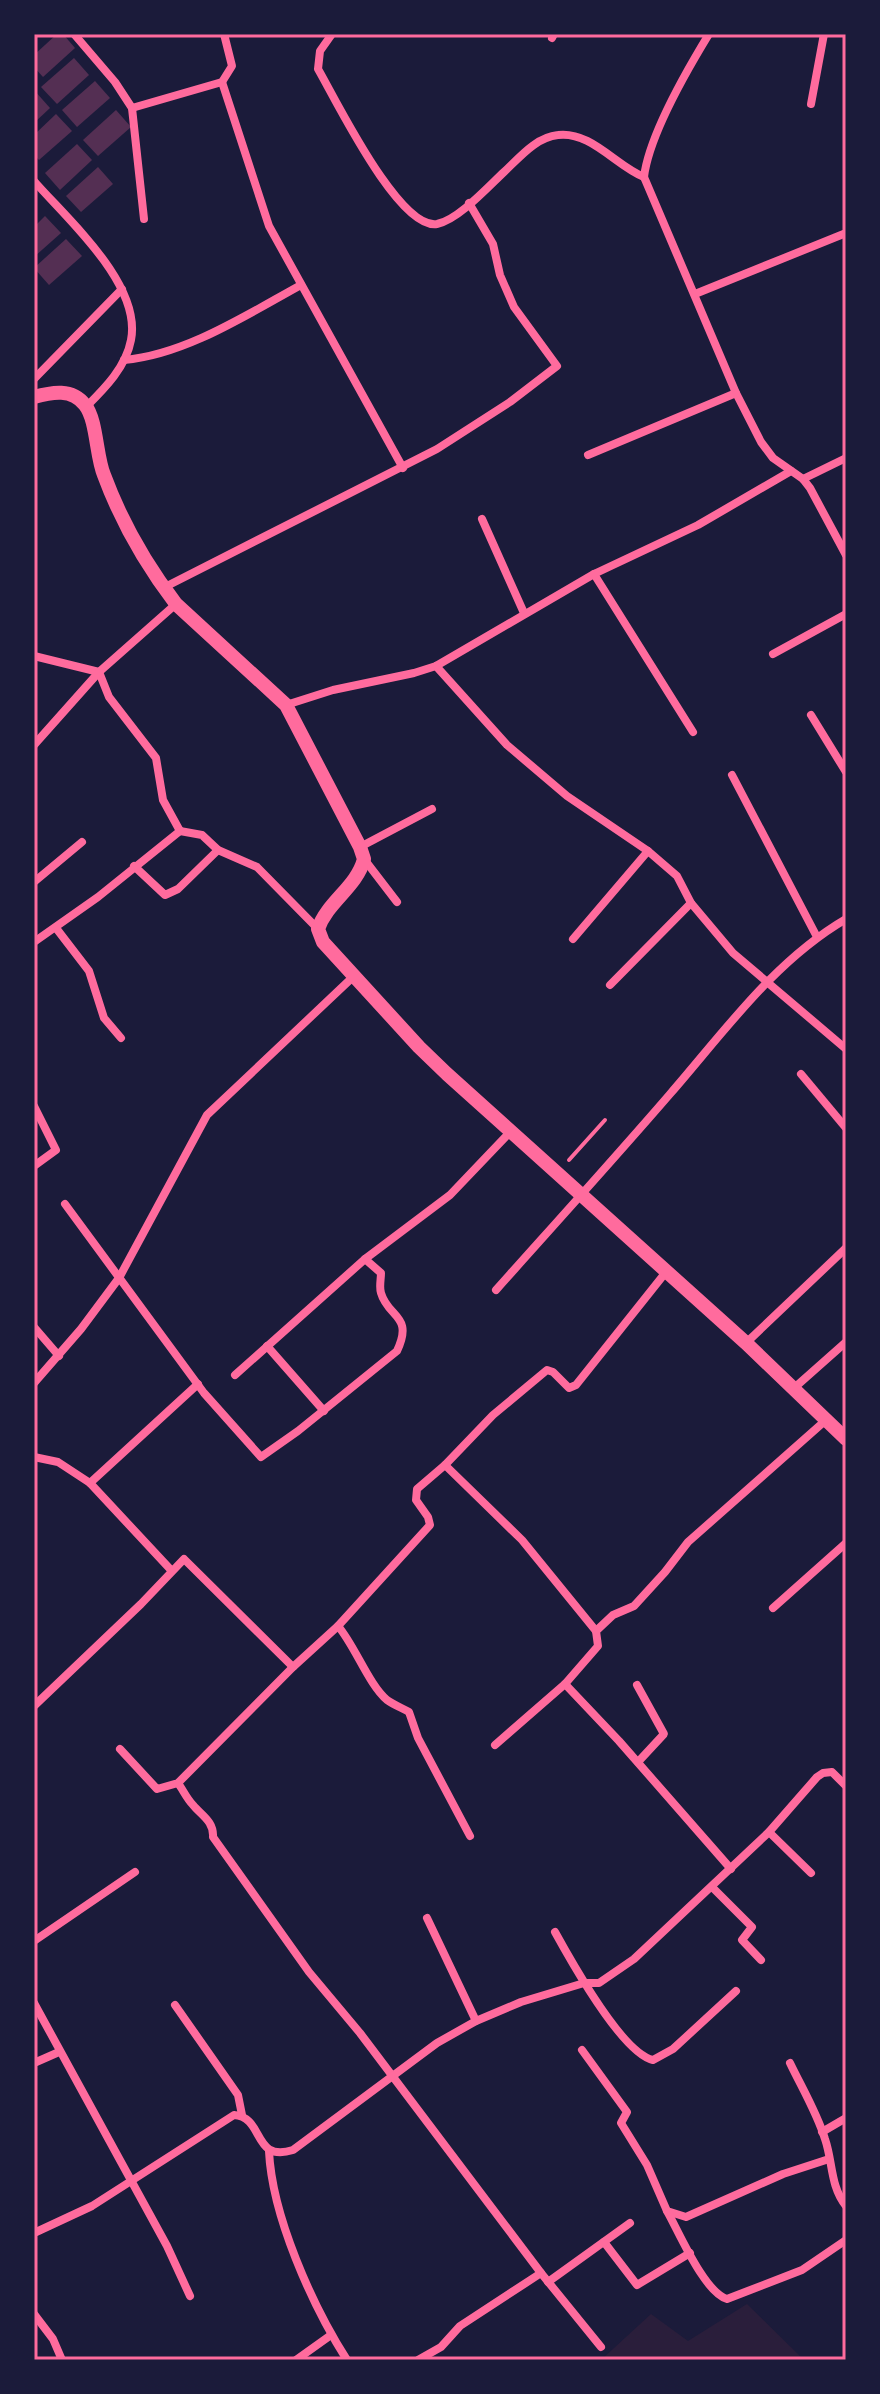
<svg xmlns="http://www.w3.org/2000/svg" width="880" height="2394" font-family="'IBM Plex Sans',sans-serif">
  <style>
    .green { fill: #2a1e3b }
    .building { fill: #542f53 }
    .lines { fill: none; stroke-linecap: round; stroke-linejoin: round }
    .path { stroke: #ff6b9d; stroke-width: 4 }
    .minor { stroke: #ff6b9d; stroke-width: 8 }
    .tertiary { stroke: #ff6b9d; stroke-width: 14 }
    .neatline { fill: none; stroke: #ff6b9d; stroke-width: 3 }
  </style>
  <rect width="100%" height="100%" fill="#1b1b3a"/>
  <polygon class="green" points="747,2304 804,2360 601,2360 651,2314 688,2341"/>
  <g class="building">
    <polygon points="57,34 63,34 75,48 43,77 34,67 34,55"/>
    <polygon points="74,58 89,75 57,104 41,87"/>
    <polygon points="95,81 110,98 77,127 62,110"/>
    <polygon points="34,90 50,108 34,123"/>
    <polygon points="116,110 131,127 98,156 83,140"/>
    <polygon points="56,114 72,131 39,160 34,155 34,135"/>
    <polygon points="77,144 92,160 60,190 45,173"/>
    <polygon points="98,167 113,184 81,212 66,196"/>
    <polygon points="45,216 61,233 34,257 34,227"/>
    <polygon points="66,239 82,256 49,285 34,268"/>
  </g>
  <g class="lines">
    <polyline class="path" points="569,1160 605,1120"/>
    <g class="minor">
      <polyline points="74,34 115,82 132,108 144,219"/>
      <path d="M332 34 320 51 318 69C336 100 399 230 437 224 458 220 488 187 504 172 519 158 536 137 558 135 591 131 616 166 644 177"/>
      <path d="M709 34C687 70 649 136 644 177L736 393 761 442 773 458 803 479 810 488 846 555"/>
      <polyline points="552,38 554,34"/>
      <polyline points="222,82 269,226 403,468"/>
      <polyline points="811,104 824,34"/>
      <polyline points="132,108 222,82 232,66 224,34"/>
      <path d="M34 181C67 219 142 284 131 340 126 367 105 388 87 406"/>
      <polyline points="695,294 846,233"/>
      <path d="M124 360C185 355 248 314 301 285"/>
      <polyline points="34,379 122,289"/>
      <polyline points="588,455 736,393"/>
      <polyline points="803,479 846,458"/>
      <polyline points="482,519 524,613"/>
      <polyline points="594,574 693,732"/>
      <polyline points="163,588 437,449 510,402 557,366 514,307 500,275 493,244 469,203"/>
      <polyline points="773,654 846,614"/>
      <polyline points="34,656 99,672"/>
      <polyline points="436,666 507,745 567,796 648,851 677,876 691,903 733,953 846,1049"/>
      <polyline points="99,672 109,697 156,758 163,800 180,831"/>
      <polyline points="286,705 333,690 414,673 436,666 594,574 698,525 791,471"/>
      <polyline points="811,715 846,772"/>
      <polyline points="34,745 99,672 176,604"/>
      <polyline points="732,775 817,937"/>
      <polyline points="180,831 202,835 218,850 257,867 318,929"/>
      <polyline points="360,847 432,809"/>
      <polyline points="364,859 397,902"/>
      <polyline points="134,866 165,895 178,889 218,850"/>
      <polyline points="34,882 82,842"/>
      <polyline points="56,928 89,971 104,1018 121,1038"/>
      <polyline points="573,939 648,851"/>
      <polyline points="34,942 98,897 180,831"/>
      <polyline points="610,985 691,903"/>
      <polyline points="801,1074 846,1128"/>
      <polyline points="34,1106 56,1150 34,1166"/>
      <path d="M65 1204 204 1393 261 1457 298 1431 397 1351C414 1315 388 1318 381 1293 379 1287 381 1279 381 1273L365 1259"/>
      <path d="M496 1290C554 1225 613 1160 670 1094 724 1032 774 961 846 919"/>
      <polyline points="34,1327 59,1356"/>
      <polyline points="746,1343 846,1248"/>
      <polyline points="267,1346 324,1411"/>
      <polyline points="235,1375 365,1259 450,1195 512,1130"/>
      <polyline points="34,1383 81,1329 119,1278 207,1115 354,976"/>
      <polyline points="793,1389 846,1342"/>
      <polyline points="34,1457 58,1462 90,1483 171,1570"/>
      <polyline points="445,1465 522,1540 596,1631"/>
      <polyline points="90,1483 198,1384"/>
      <polyline points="773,1608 846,1543"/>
      <path d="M338 1626C355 1646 369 1685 387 1700 394 1705 402 1708 409 1712L418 1738 470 1836"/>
      <polyline points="565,1684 619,1741 731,1869"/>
      <polyline points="637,1685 664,1734 638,1762"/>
      <polyline points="34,1706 141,1604 184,1559 293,1667"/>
      <polyline points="495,1745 565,1684 598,1646 596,1631 613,1615 634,1606 665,1572 688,1542 826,1420"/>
      <polyline points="120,1749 157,1789 178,1783 293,1667 338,1626 430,1525 428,1517 416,1500 417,1489 445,1465 493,1415 547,1370 553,1372 569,1388 576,1385 666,1272"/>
      <path d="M178 1783C183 1790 187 1799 193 1805 201 1815 214 1821 213 1837L309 1972 360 2033 541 2273 601 2347"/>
      <polyline points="769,1832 811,1873"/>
      <polyline points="712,1887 752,1927 742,1940 761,1960"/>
      <polyline points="427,1918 476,2021"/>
      <path d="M555 1932C571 1961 622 2053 653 2060L673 2049 736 1991"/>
      <polyline points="34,1941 135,1872"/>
      <polyline points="34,2003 167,2246 190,2296"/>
      <polyline points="175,2005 238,2095 242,2115"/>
      <polyline points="582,2050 627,2112 621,2123 647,2165 667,2211 686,2217 783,2174 829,2159"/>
      <polyline points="34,2063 59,2052"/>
      <path d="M790 2063C802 2088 817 2113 825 2139 833 2162 830 2186 846 2206"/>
      <polyline points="822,2132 846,2118"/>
      <path d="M269 2151C272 2216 312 2305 347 2360"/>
      <path d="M667 2211C679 2232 704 2292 727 2299L802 2270 846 2240"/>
      <path d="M34 2233 92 2206 234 2115C265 2117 252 2163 293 2150L437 2043 476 2021 521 2002 584 1983H599L634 1959 769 1832 817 1777 823 1773 832 1772 846 1786"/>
      <polyline points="604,2242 637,2285 690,2253"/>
      <polyline points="548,2282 630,2223"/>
      <polyline points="34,2314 53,2339 62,2360"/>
      <polyline points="296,2360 331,2335"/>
      <polyline points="418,2360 441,2347 460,2326 541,2273"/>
    </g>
    <path class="tertiary" d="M34 397C52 392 72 388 85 405 97 420 96 456 104 475 121 521 147 566 176 604L286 705 360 847 364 859C357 887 327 902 318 929L323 942 419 1047 447 1074 746 1343 846 1439"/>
  </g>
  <rect width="880" height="2394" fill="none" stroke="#1b1b3a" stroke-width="72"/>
  <rect x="36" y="36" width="808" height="2322" class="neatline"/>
</svg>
